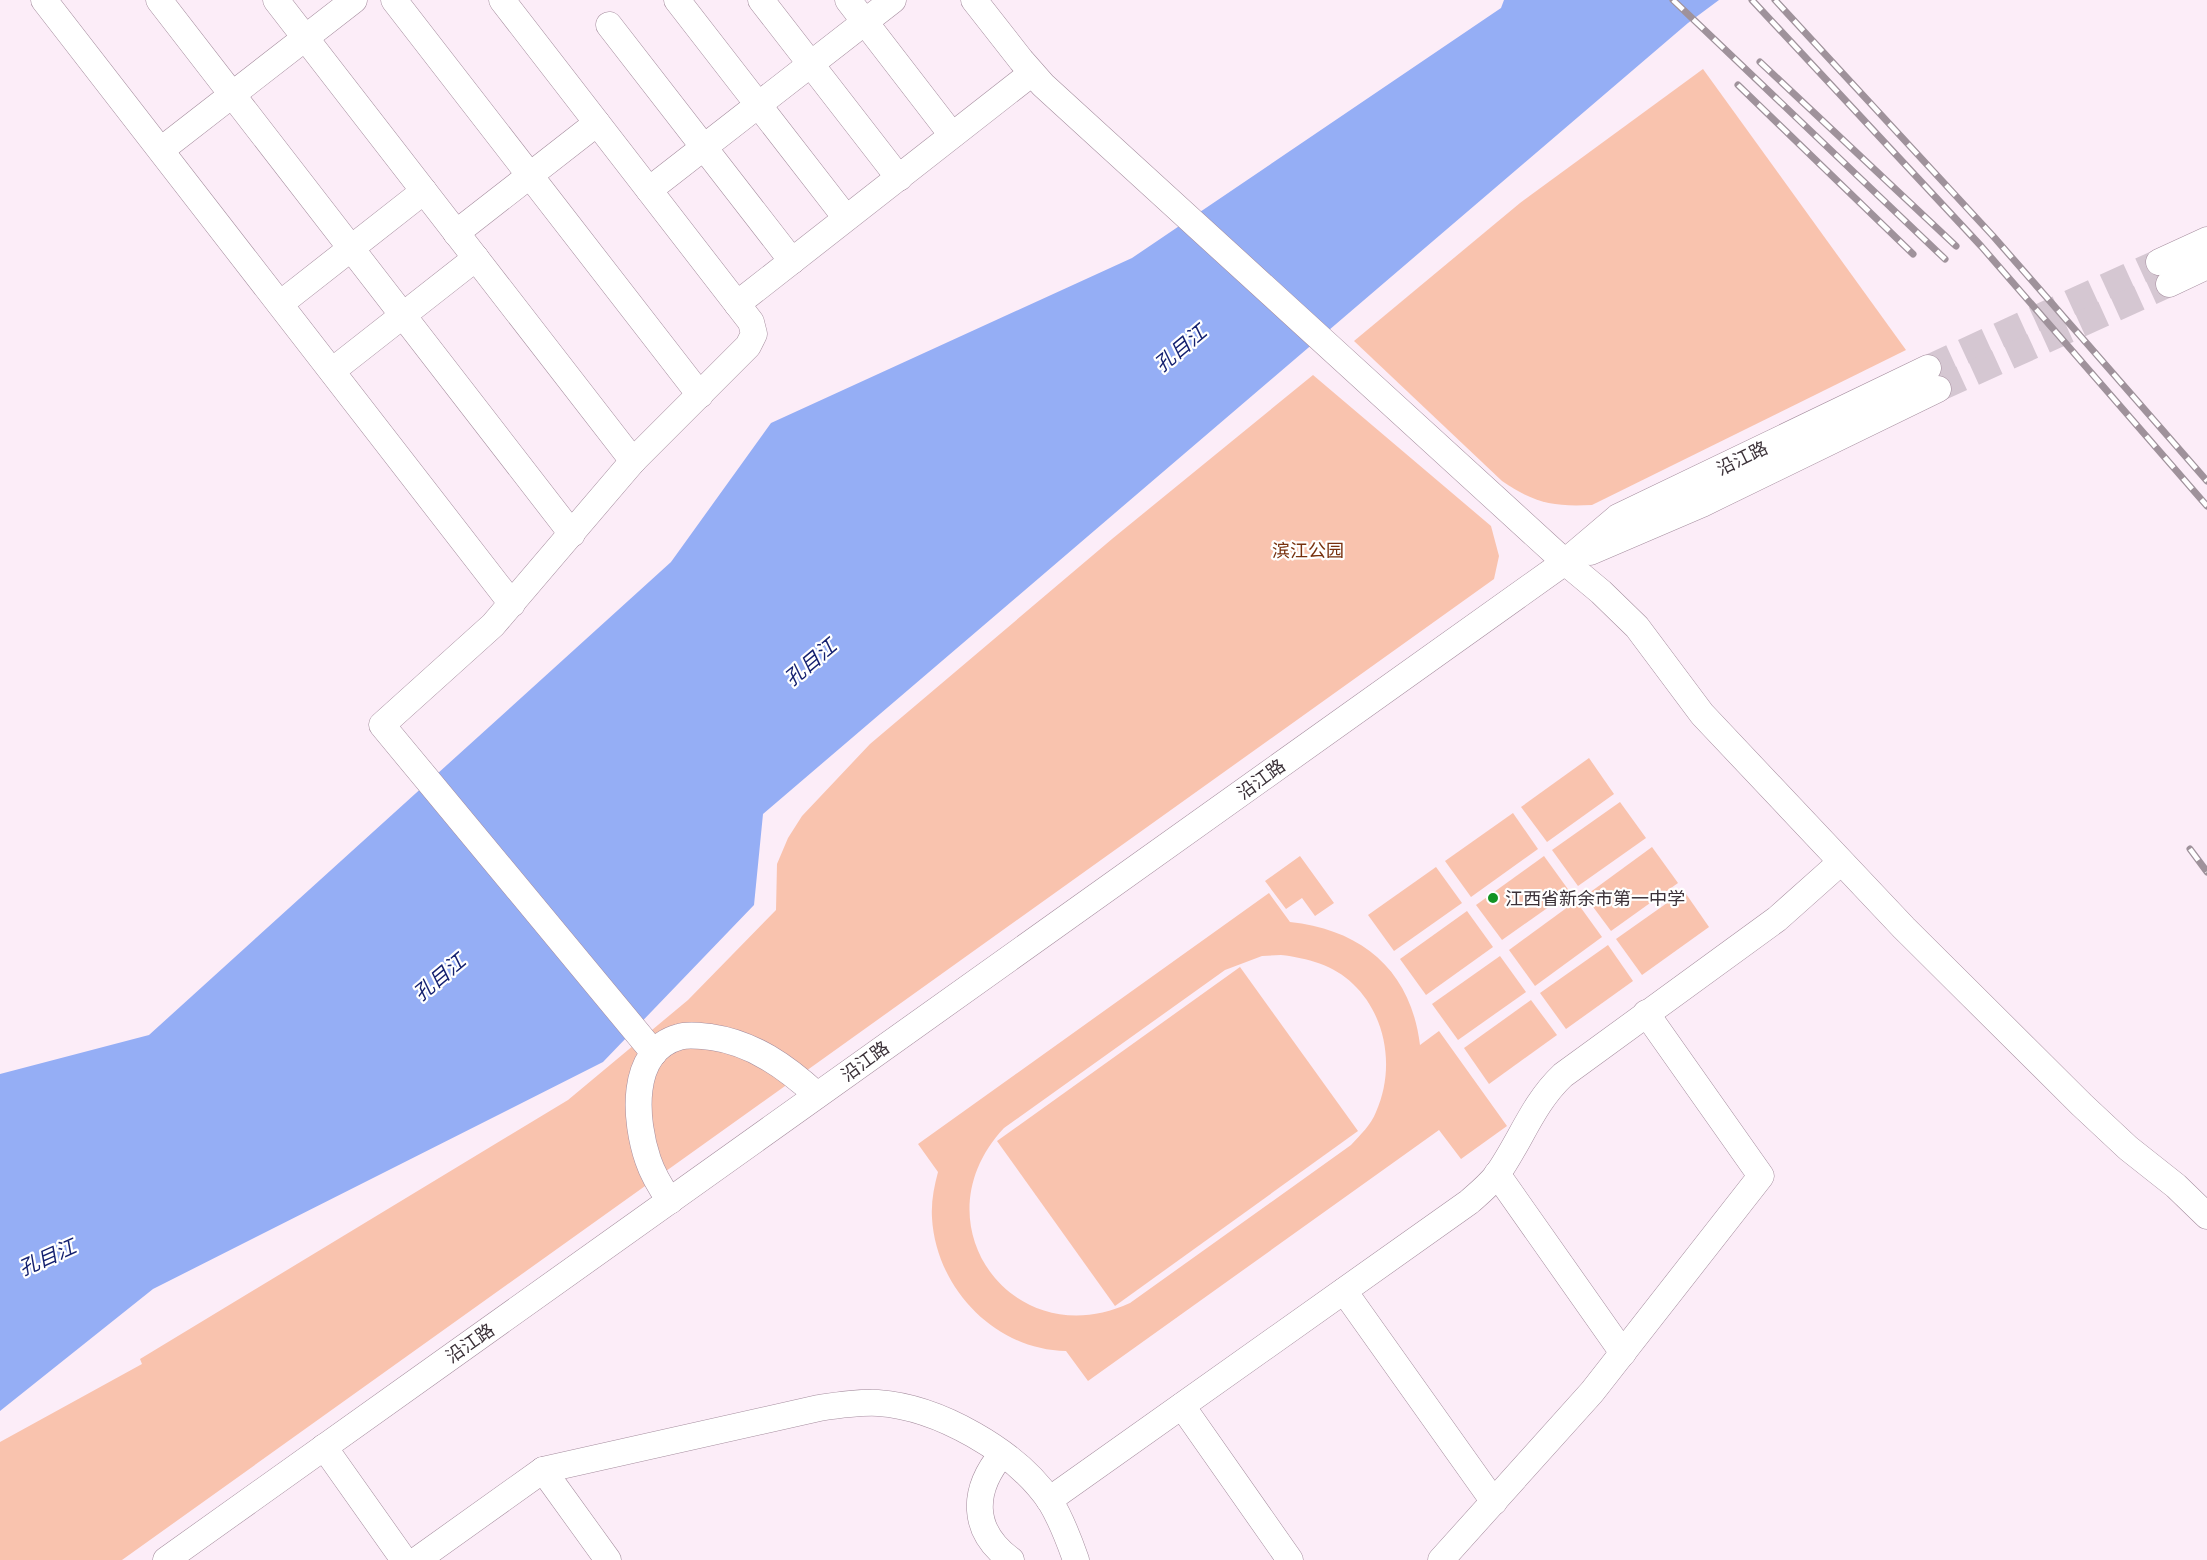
<svg xmlns="http://www.w3.org/2000/svg" width="2207" height="1560" font-family="Mulish,'Noto Sans SC',sans-serif">
  <style>
    .green { fill: #f9c3ae; fill-rule: evenodd }
    .water { fill: #95aef5 }
    .lines { fill: none; stroke-linecap: round; stroke-linejoin: round }
    .minor-tunnel { stroke: #d5c7d2; stroke-width: 26; stroke-dasharray: 26 13; stroke-linecap: butt }
    .minor-casing { stroke: #a58d9e; stroke-width: 27 }
    .minor { stroke: #fff; stroke-width: 26 }
    .rail-casing { stroke: #9f929b; stroke-width: 7 }
    .rail { stroke: #fff; stroke-width: 4.5; stroke-dasharray: 14; stroke-linecap: butt }
    .poi-dot { fill: #139323; stroke: #fff; stroke-width: 2 }
    .labels { text-anchor: middle; dominant-baseline: central; stroke-width: 4.5; stroke-linejoin: round; paint-order: stroke }
    .street-label { font-size: 18px; fill: #3b3138; stroke: #fff }
    .park-label { font-size: 18px; fill: #77300d; stroke: #fff }
    .poi-label { font-size: 18px; fill: #3b3138; stroke: #fff; text-anchor: start }
    .water-label { font-size: 20px; font-style: italic; fill: #142170; stroke: #fff }
  </style>
  <rect width="100%" height="100%" fill="#fcedf8"/>
  <g class="green">
    <path d="M1703 69 1906 350 1592 505C1553 507 1534 503 1502 481L1354 341 1520 203Z"/>
    <polygon points="1313,375 1491,526 1499,556 1494,579 122,1560 0,1560 0,1442 142,1364 140,1359 568,1100 688,1000 776,910 777,864 788,838 802,816 870,744 1112,539"/>
    <polygon points="1589,758 1614,794 1547,842 1521,807"/>
    <polygon points="1620,802 1646,838 1578,886 1552,850"/>
    <polygon points="1513,813 1538,849 1471,897 1445,861"/>
    <polygon points="1652,847 1678,883 1611,931 1585,896"/>
    <polygon points="1300,856 1334,903 1315,916 1302,898 1286,909 1265,881"/>
    <polygon points="1544,856 1570,892 1502,940 1476,905"/>
    <polygon points="1436,867 1462,903 1394,951 1368,915"/>
    <polygon points="1684,891 1709,927 1642,975 1616,939"/>
    <path d="M1269 893 1290 922C1363 930 1411 971 1420 1045L1439 1031 1507 1126 1461 1159 1439 1130 1088 1381 1066 1351C995 1350 936 1288 932 1218 931 1202 934 1187 938 1172L918 1144ZM1281 955C1307 958 1334 965 1353 984 1387 1016 1395 1070 1376 1112 1371 1125 1360 1135 1351 1145L1130 1303C1013 1357 915 1223 1004 1128L1225 970 1262 956Z"/>
    <polygon points="1576,901 1602,937 1535,986 1509,950"/>
    <polygon points="1467,911 1493,947 1426,995 1400,959"/>
    <polygon points="1608,945 1633,981 1566,1029 1540,993"/>
    <polygon points="1500,956 1526,992 1458,1040 1432,1004"/>
    <polygon points="1240,967 1358,1131 1115,1306 997,1141"/>
    <polygon points="1531,1000 1557,1035 1489,1084 1464,1048"/>
  </g>
  <polygon class="water" points="1504,0 1719,0 1688,23 763,814 754,905 603,1062 153,1289 0,1411 0,1074 149,1035 671,562 771,423 1132,258 1501,8"/>
  <g class="lines">
    <g class="minor-tunnel">
      <polyline points="1928,368 2159,262"/>
      <polyline points="1938,389 2169,284"/>
    </g>
    <g class="minor-casing">
      <g id="minor">
        <polyline points="44,0 512,604"/>
        <polyline points="159,0 572,534"/>
        <polyline points="276,0 633,461"/>
        <polyline points="394,0 700,395"/>
        <polyline points="502,0 751,322 754,334 748,346 633,461 493,625 382,725 654,1053"/>
        <polyline points="677,0 846,218"/>
        <polyline points="761,0 899,178"/>
        <polyline points="848,0 952,135"/>
        <polyline points="974,0 1021,60 1043,85 1565,562 1601,592 1637,627 1702,714 1904,928 2082,1105 2128,1148 2176,1186 2207,1216"/>
        <polyline points="609,25 792,261"/>
        <polyline points="161,150 354,0"/>
        <polyline points="649,190 893,0"/>
        <polyline points="456,233 597,123"/>
        <polyline points="2159,262 2207,240"/>
        <polyline points="2169,284 2207,266"/>
        <polyline points="280,304 424,191"/>
        <polyline points="737,304 1032,73"/>
        <polyline points="332,371 476,258"/>
        <polyline points="1590,552 1702,504 1938,389"/>
        <polyline points="1497,1174 1623,1353"/>
        <path d="M670 1201C661 1188 653 1175 648 1160 635 1122 628 1051 679 1037 688 1034 701 1036 711 1037 753 1043 786 1067 817 1095"/>
        <polyline points="1344,1291 1494,1502"/>
        <polyline points="1182,1406 1290,1560"/>
        <polyline points="324,1447 404,1560"/>
        <path d="M1002 1454C972 1490 970 1530 1011 1560"/>
        <polyline points="543,1470 608,1560"/>
        <path d="M1049 1500 1469 1202C1478 1194 1488 1186 1496 1176 1520 1143 1532 1104 1563 1075L1777 919 1841 862"/>
        <polyline points="166,1560 1565,562 1618,517 1928,368"/>
        <path d="M417 1560 543 1470 819 1408C839 1405 858 1402 878 1403 938 1407 1016 1451 1050 1501 1061 1519 1069 1540 1076 1560"/>
        <polyline points="1441,1560 1592,1392 1761,1176 1646,1013"/>
      </g>
    </g>
    <use href="#minor" class="minor"/>
    <g class="rail-casing">
      <g id="rail">
        <polyline points="1673,0 1945,259"/>
        <polyline points="1752,0 1981,246 2207,506"/>
        <polyline points="1775,0 1993,236 2207,481"/>
        <polyline points="1760,62 1956,246"/>
        <polyline points="1738,85 1913,254"/>
        <polyline points="2190,849 2207,872"/>
      </g>
    </g>
    <use href="#rail" class="rail"/>
  </g>
  <circle class="poi-dot" cx="1493" cy="898" r="6"/>
  <g class="labels">
    <g class="street-label">
      <text transform="translate(1742 458) rotate(-26)">沿江路</text>
      <text transform="translate(1261 779) rotate(-36)">沿江路</text>
      <text transform="translate(865 1061) rotate(-36)">沿江路</text>
      <text transform="translate(470 1343) rotate(-35)">沿江路</text>
    </g>
    <g class="park-label">
      <text x="1308" y="550">滨江公园</text>
    </g>
    <g class="poi-label">
      <text x="1505" y="898">江西省新余市第一中学</text>
    </g>
    <g class="water-label">
      <text transform="translate(1180 348) rotate(-40)">孔目江</text>
      <text transform="translate(810 662) rotate(-40)">孔目江</text>
      <text transform="translate(439 977) rotate(-40)">孔目江</text>
      <text transform="translate(47 1257) rotate(-24)">孔目江</text>
    </g>
  </g>
</svg>
